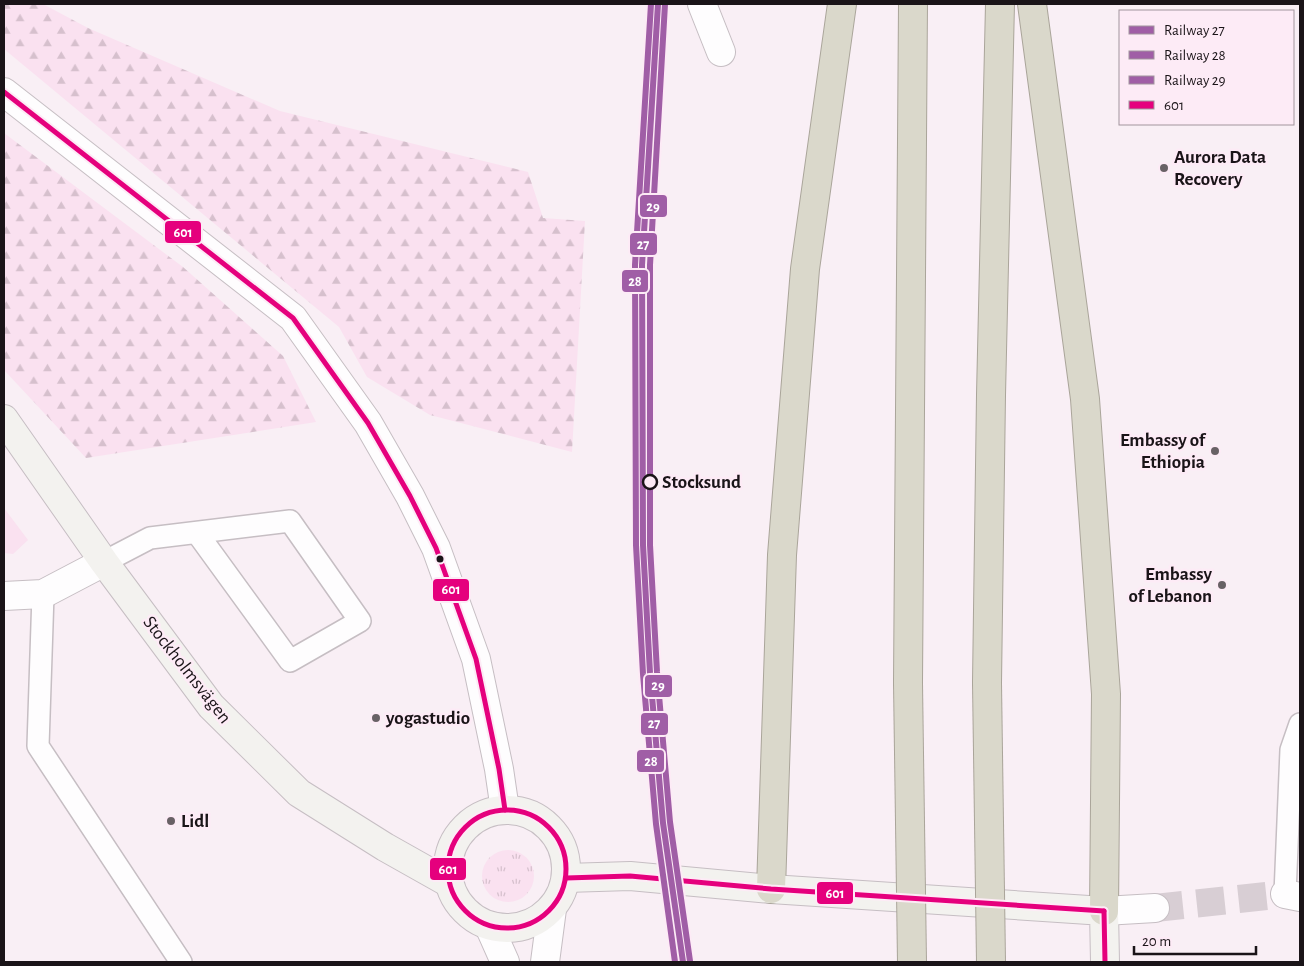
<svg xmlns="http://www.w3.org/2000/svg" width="1304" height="966" font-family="'Alegreya Sans',sans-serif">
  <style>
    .grass { fill: url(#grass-tufts) }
    .forest { fill: url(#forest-firs) }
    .park { fill: #fae1f0 }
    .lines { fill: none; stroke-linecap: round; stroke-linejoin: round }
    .street-tunnel { stroke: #d8ced4; stroke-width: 28; stroke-dasharray: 28 14; stroke-linecap: butt }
    .lane-casing { stroke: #c6bec3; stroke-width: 24 }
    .street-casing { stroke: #c6bec3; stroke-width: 30 }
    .secondary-casing { stroke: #c6bec3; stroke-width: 30 }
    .highway-casing { stroke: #aaa59a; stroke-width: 30 }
    .lane { stroke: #fefdfe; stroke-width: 21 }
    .street { stroke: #fefdfe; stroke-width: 28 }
    .secondary { stroke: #f3f2ef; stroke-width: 28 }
    .highway { stroke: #dad8cb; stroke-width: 28 }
    .highway-bridge-casing { stroke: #aaa59a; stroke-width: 30; stroke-linecap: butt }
    .highway-bridge { stroke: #dad8cb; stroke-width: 28 }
    .bus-1-casing { stroke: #fdebf6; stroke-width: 9 }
    .bus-1 { stroke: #e5007d; stroke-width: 5 }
    .rail-1-casing { stroke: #fdebf6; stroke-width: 10 }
    .rail-2-casing { stroke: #fdebf6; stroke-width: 10 }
    .rail-3-casing { stroke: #fdebf6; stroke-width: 10 }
    .rail-1 { stroke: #a05ea6; stroke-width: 6 }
    .rail-2 { stroke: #a05ea6; stroke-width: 6 }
    .rail-3 { stroke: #a05ea6; stroke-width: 6 }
    .poi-dot { fill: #686165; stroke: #fdebf6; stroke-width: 2 }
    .stop-dot { fill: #fdebf6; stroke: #1a1418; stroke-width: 2.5 }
    .bus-dot { fill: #1a1418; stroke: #fdebf6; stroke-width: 2 }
    .labels { text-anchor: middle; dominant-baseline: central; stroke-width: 5; stroke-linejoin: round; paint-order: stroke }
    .poi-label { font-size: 19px; font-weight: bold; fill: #1a1418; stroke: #fdebf6; text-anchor: start }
    .stop-label { font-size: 19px; font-weight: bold; fill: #1a1418; stroke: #fdebf6; text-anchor: start }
    .street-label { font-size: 19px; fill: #1a1418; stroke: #fdebf6 }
    .line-badge { stroke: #fdebf6; stroke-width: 2 }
    .badge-label { font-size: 14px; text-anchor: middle; font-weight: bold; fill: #fff }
  </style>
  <defs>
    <pattern id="grass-tufts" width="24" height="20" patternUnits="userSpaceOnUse" patternTransform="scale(1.25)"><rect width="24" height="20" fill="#fae1f0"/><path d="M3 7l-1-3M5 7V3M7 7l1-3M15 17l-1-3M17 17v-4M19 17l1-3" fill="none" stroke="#d6c0cd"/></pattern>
    <pattern id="forest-firs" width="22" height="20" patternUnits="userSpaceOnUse" patternTransform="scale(1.25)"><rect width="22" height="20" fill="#fae1f0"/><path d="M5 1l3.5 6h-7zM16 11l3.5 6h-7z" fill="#d6c0cd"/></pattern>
  </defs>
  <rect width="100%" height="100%" fill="#f9eff5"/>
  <circle class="grass" cx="508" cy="876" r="26"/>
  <g class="forest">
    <polygon points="4,4 43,4 88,28 280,111 528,172 543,218 585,221 572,452 430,415 367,377 339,327 4,49"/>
    <polygon points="4,133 183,267 283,356 316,422 86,458 4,370"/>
  </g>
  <polygon class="park" points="4,508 28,540 13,554 4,553"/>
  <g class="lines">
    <polyline class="street-tunnel" points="1155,908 1285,894"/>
    <g class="lane-casing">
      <g id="lane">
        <polyline points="104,562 150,538 290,521 360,621 290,661 197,533"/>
        <polyline points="43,594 38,746 181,962"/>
        <polyline points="1285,894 1291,750 1300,724"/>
      </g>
    </g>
    <g class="street-casing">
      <g id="street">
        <polyline points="702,4 721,52"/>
        <polyline points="4,92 293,318 368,423 410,496 436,548 476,659 499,769 505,810"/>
        <polyline points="4,596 43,594 104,562"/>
        <polyline points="1285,894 1300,897"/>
        <polyline points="1104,911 1155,908"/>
        <polyline points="489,926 505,962"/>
        <polyline points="545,962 552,909"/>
      </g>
    </g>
    <g class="secondary-casing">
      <g id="secondary">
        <polyline points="4,419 104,562 211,706 299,793 385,847 449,883"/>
        <circle cx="507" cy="869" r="59"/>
        <polyline points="566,878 630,876 771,889 1104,911 1105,962"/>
      </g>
    </g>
    <g class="highway-casing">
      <g id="highway">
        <polyline points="1032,4 1085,399 1106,694 1104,911"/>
        <polyline points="908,683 913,4"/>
        <polyline points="987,683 991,395 1000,4"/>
        <polyline points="771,889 782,555 805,269 842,4"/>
      </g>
    </g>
    <use href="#lane" class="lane"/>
    <use href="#street" class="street"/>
    <use href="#secondary" class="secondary"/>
    <use href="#highway" class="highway"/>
    <g class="highway-bridge-casing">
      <g id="highway-bridge">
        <polyline points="908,683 912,962"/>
        <polyline points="987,683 991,962"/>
      </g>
    </g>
    <use href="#highway-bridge" class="highway-bridge"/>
    <g class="bus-1-casing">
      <g id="bus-1">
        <polyline points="4,92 293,318 368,423 410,496 436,548 476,659 499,769 505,810"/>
        <circle cx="507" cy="869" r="59"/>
        <polyline points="566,878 630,876 771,889 1104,911"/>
        <polyline points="1104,911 1105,962"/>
      </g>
    </g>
    <use href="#bus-1" class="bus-1"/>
    <g class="rail-1-casing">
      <polyline id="rail-1" points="658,4 642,265 643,545 650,673 663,823 683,962"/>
    </g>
    <g class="rail-2-casing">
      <polyline id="rail-2" points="651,4 635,265 636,545 643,674 656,824 675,962"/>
    </g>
    <g class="rail-3-casing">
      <polyline id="rail-3" points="665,4 650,265 650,545 657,672 670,822 690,961"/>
    </g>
    <use href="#rail-1" class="rail-1"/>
    <use href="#rail-2" class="rail-2"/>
    <use href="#rail-3" class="rail-3"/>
  </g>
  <g class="poi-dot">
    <circle cx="1164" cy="168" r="5"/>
    <circle cx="1215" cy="451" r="5"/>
    <circle cx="1222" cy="585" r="5"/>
    <circle cx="376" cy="718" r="5"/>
    <circle cx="171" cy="821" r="5"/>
  </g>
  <circle class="stop-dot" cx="650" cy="482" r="7"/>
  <circle class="bus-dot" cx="440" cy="559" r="4.5"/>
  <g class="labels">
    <g class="poi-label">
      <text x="1174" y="157">Aurora Data<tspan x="1174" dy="22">Recovery</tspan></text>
      <text x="1205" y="440" text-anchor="end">Embassy of<tspan x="1205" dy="22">Ethiopia</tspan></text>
      <text x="1212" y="574" text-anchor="end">Embassy<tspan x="1212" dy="22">of Lebanon</tspan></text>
      <text x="386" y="718">yogastudio</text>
      <text x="181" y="821">Lidl</text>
    </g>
    <g class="stop-label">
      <text x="662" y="482">Stocksund</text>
    </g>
    <g class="street-label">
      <text transform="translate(187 670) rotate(52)">Stockholmsvägen</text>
    </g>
  </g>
  <g class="line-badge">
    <rect x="639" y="194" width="29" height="24" rx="5" fill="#a05ea6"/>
    <rect x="164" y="220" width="38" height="24" rx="5" fill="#e5007d"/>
    <rect x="629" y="232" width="29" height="24" rx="5" fill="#a05ea6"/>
    <rect x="621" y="269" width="28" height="24" rx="5" fill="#a05ea6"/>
    <rect x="432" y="578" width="38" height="24" rx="5" fill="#e5007d"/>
    <rect x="644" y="674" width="29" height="24" rx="5" fill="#a05ea6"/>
    <rect x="640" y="712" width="29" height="24" rx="5" fill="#a05ea6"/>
    <rect x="636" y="749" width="29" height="24" rx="5" fill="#a05ea6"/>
    <rect x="429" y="857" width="38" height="24" rx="5" fill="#e5007d"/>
    <rect x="816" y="881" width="38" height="24" rx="5" fill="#e5007d"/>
  </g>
  <g class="badge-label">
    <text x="653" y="211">29</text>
    <text x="183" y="237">601</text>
    <text x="643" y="249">27</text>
    <text x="635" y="286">28</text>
    <text x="451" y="594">601</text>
    <text x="658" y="690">29</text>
    <text x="654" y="728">27</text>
    <text x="651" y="766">28</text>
    <text x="448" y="874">601</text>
    <text x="835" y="898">601</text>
  </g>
  <rect width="1304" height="966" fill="none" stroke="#1a1418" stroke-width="10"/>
  <rect x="1119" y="10" width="175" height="115" fill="#fdebf6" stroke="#a2959d"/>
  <rect x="1129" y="26" width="25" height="8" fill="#a05ea6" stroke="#a2959d"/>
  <text x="1164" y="35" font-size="15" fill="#1a1418">Railway 27</text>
  <rect x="1129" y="51" width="25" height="8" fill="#a05ea6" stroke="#a2959d"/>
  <text x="1164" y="60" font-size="15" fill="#1a1418">Railway 28</text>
  <rect x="1129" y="76" width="25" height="8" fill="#a05ea6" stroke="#a2959d"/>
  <text x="1164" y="85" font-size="15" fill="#1a1418">Railway 29</text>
  <rect x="1129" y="101" width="25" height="8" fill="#e5007d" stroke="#a2959d"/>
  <text x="1164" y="110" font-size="15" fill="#1a1418">601</text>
  <path d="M1134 946v8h122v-8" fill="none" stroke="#1a1418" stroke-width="2.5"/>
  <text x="1142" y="946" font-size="15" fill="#1a1418" stroke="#fdebf6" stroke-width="4" paint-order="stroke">20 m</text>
</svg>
